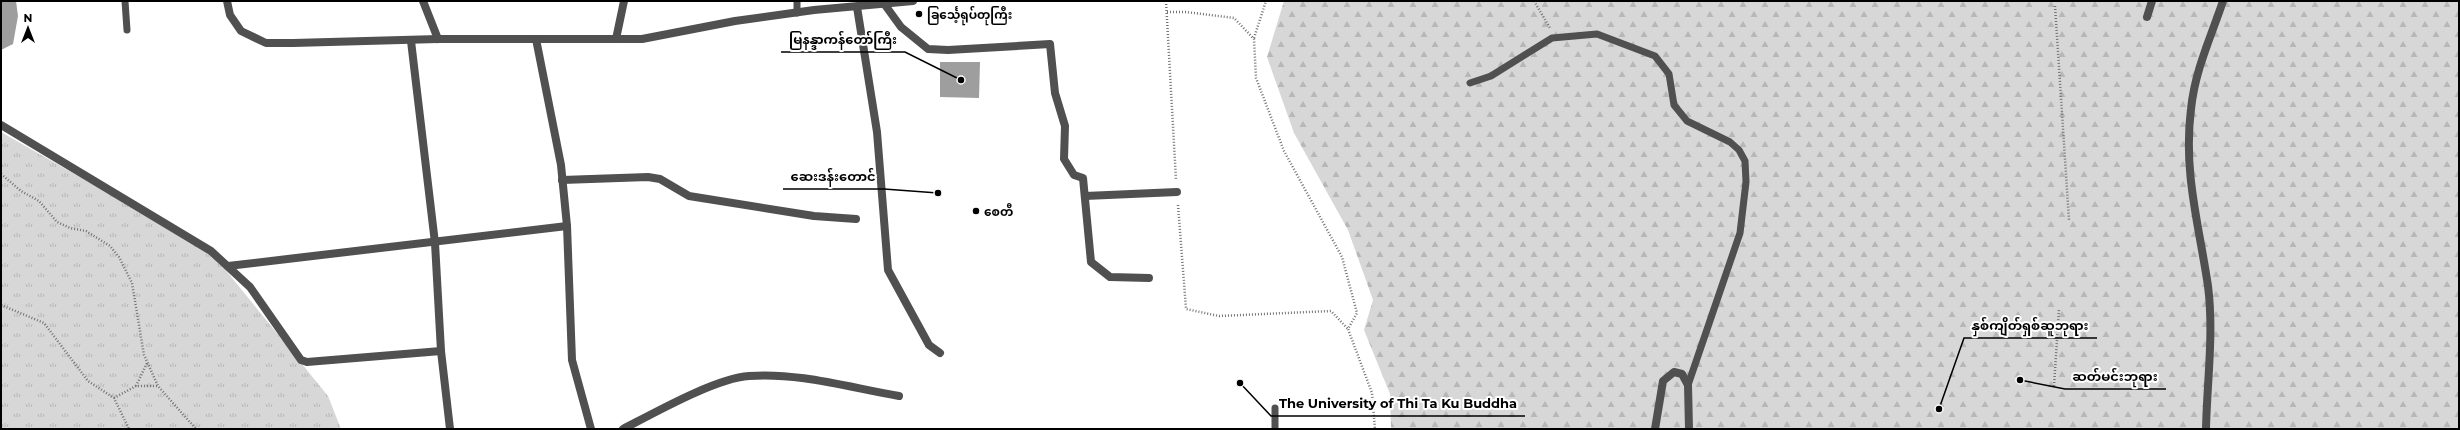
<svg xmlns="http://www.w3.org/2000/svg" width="2460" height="430" font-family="Montserrat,'Noto Sans Myanmar',sans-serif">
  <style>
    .grass { fill: url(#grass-tufts) }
    .forest { fill: url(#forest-firs) }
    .water { fill: #9e9e9e }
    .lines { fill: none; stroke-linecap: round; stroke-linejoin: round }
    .path { stroke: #727272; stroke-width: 2.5; stroke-dasharray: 1 2; stroke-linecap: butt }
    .service { stroke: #505050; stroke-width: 7 }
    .minor { stroke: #505050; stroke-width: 8 }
    .poi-dot { fill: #000; stroke: #fff; stroke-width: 1.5 }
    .labels { text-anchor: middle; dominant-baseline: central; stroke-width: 4; stroke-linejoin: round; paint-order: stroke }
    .poi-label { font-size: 12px; font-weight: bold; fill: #000; stroke: #fff; text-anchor: start }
    .leader { fill: none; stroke: #000; stroke-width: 1.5 }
    .callout-dot { fill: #000; stroke: #fff; stroke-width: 1.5 }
    .callout-label { font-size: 13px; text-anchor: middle; font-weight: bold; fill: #000; stroke: #fff; stroke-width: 4; stroke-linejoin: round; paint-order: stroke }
  </style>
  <defs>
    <pattern id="grass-tufts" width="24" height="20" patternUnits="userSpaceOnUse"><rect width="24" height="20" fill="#d7d7d7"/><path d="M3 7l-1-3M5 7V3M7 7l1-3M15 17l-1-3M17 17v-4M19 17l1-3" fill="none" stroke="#b7b7b7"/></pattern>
    <pattern id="forest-firs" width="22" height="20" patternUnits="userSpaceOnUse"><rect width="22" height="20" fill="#d7d7d7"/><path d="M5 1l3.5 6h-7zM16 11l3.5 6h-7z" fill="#b7b7b7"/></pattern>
  </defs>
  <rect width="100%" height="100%" fill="#fff"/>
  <polygon class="grass" points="1,132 211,252 328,396 341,429 1,429"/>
  <polygon class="forest" points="1284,1 2459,1 2459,429 1391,429 1390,394 1364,330 1373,300 1348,230 1294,133 1267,57"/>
  <g class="water">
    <polygon points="1,1 16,1 18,16 13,44 1,50"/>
    <polygon points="940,62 980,62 979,98 940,97"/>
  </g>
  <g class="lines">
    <g class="path">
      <polyline points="1166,1 1176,180"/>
      <polyline points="1534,1 1550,28"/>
      <polyline points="2055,6 2069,220"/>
      <polyline points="1167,12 1186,12 1234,18 1254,39 1256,78 1284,151 1342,257 1357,313 1348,329 1372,393 1375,429"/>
      <polyline points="1254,38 1266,1"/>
      <polyline points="1,174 21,191 39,201 57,222 70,228 86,231 110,246 119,257 132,283 144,355 158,386 196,429"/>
      <polyline points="1178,205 1186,309 1219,316 1331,311 1348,329"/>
      <polyline points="1,305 44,323 88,381 114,398 129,429"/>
      <polyline points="136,386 147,363"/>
      <polyline points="2054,386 2059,309"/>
      <polyline points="114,398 136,386 158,386"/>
    </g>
    <g class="service">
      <polyline points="125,1 127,30"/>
      <polyline points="797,13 797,1"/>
      <polyline points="1470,83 1491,76 1552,38 1597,34 1655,56 1669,74 1674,105 1687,121 1730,142 1739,150 1745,161 1746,182 1740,233 1688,385"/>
      <polyline points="1275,408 1275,429"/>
    </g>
    <g class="minor">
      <polyline points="227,1 230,15 241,31 266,43 293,43 438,39 642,39 735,21 814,10 913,1"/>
      <polyline points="423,1 438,39"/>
      <polyline points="886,1 885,5 901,27 928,49 948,50 1050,44 1055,93 1065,126 1064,159 1074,175 1083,178 1091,262 1110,277 1149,278"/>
      <polyline points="857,7 877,132 888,270 929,345 940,353"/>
      <polyline points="2147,17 2152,1"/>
      <polyline points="536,39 561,165 567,226 572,360 591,429"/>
      <polyline points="616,39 624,1"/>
      <polyline points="411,41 435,243 441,351 450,429"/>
      <polyline points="1,125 211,251 250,287 301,360 307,362 441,351"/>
      <polyline points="562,180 648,177 660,179 689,196 814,216 856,219"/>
      <polyline points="1085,196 1177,192"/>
      <polyline points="228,266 567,226"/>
      <path d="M623 429C654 413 716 378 749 376 798 372 851 388 899 396"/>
      <polyline points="1655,429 1663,381 1674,372 1682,374 1688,385 1689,429"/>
      <path d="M2206 429C2207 382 2214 333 2208 286 2199 225 2183 172 2191 109 2195 70 2211 37 2223 1"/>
    </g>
  </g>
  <g class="poi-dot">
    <circle cx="919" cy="14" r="4"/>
    <circle cx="976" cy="211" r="4"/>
  </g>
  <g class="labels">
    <g class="poi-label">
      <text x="927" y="14">ခြင်္သေ့ရုပ်တုကြီး</text>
      <text x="984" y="211">စေတီ</text>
    </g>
  </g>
  <path class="leader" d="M961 80L905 52H781M938 193L884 189H783M1939 409L1964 338H2097M2020 380L2065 389H2166M1240 383L1271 416H1525"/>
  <g class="callout-dot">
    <circle cx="961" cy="80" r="4"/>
    <circle cx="938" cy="193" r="4"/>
    <circle cx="1939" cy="409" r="4"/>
    <circle cx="2020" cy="380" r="4"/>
    <circle cx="1240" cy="383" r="4"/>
  </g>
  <g class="callout-label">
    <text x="843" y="44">မြနန္ဒာကန်တော်ကြီး</text>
    <text x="833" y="181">ဆေးဒန်းတောင်</text>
    <text x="2030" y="330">နှစ်ကျိတ်ရှစ်ဆူဘုရား</text>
    <text x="2115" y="381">ဆတ်မင်းဘုရား</text>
    <text x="1398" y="408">The University of Thi Ta Ku Buddha</text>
  </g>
  <rect width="2460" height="430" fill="none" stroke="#000000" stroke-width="4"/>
  <g transform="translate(28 28)" stroke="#ffffff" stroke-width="3" paint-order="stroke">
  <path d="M0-3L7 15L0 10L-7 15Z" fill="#000000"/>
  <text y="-6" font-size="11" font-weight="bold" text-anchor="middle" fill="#000000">N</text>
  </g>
</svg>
